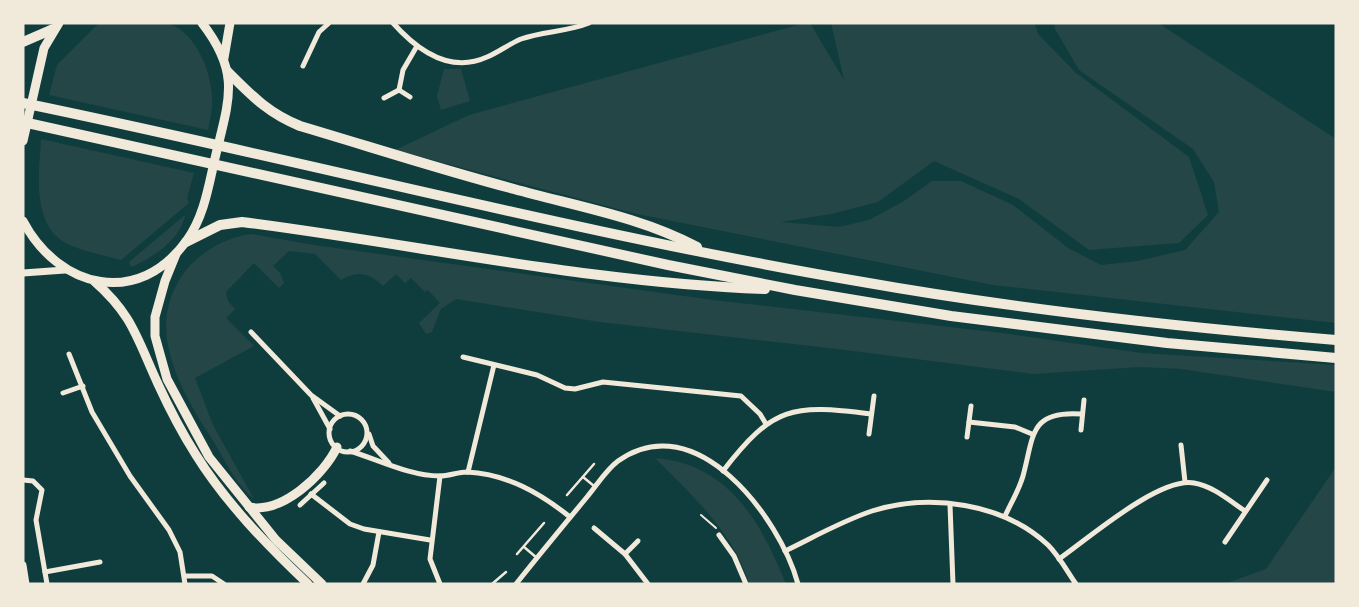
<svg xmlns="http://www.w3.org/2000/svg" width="1359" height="607" font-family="Cabin,sans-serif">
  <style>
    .green { fill: #244646 }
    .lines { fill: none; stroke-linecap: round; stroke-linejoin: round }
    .path { stroke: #f1e9da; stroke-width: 2 }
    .service { stroke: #f1e9da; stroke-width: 2.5 }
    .minor { stroke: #f1e9da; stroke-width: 5 }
    .tertiary { stroke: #f1e9da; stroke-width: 7 }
    .primary { stroke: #f1e9da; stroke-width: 9 }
    .trunk { stroke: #f1e9da; stroke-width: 10 }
  </style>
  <rect width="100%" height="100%" fill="#0f3d3e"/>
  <g class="green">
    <path d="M99 23C120 23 145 19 165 23 195 29 211 71 212 97 213 108 210 119 208 130L49 95 57 65Z"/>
    <polygon points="805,23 810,23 844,80 831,23 1035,23 1038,34 1076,73 1189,157 1208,215 1179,243 1089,250 1019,199 934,161 878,202 831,214 781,222 839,227 869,220 904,201 932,181 961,181 1013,205 1068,248 1101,265 1138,261 1185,250 1219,212 1214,182 1193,149 1079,70 1055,29 1054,23 1158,23 1336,139 1336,323 993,285 637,214 395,150 469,115"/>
    <polygon points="444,69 461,69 470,101 441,110 437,96"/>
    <path d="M41 139 194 173 187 198 189 203 121 260C104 255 84 252 68 244 31 227 39 173 41 139Z"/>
    <path d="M185 215C181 239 153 258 131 267L129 262Z"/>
    <path d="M251 234 314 245 713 300 1002 333 1141 353 1336 365V392L1181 369 1140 367 1033 374 837 349 600 322 456 299 441 309 432 332 426 334 419 323 440 303 428 290 425 292 411 278 405 283 396 274 383 286C369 273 359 270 341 280L315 254 289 251 273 266 280 273 284 283 279 288 254 263 226 292 228 301 235 309 226 318 254 346 195 378 213 425 254 499C237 486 225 461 214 442 195 413 174 379 168 345 157 289 197 242 251 234Z"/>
    <path d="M655 458C729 464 761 522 786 584H749C735 534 691 494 655 458Z"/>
    <polygon points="1336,467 1336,584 1224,584 1266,569"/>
  </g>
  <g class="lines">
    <polyline class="path" points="701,515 716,528"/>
    <g class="service">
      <polyline points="583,477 594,486"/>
      <polyline points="567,495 594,464"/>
      <polyline points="524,547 537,558"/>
      <polyline points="517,554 544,523"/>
      <polyline points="492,584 506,572"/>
    </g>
    <g class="minor">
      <path d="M393 23C417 50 450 74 487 57 499 52 509 44 521 39 543 31 567 32 589 23"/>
      <polyline points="303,66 319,32 329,23"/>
      <polyline points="399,90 403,70 417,46"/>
      <polyline points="384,98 399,90 410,97"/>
      <polyline points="251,332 311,395 340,416"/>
      <polyline points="69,354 92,412 130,476 169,530 180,552 185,584"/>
      <polyline points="463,357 537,375 565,388 575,389 603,382 741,396 760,414 766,424"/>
      <polyline points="63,393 83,386"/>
      <polyline points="313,398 330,429"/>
      <circle cx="348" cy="433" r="19"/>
      <polyline points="969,422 1015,427 1032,434"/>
      <polyline points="1081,430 1084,400"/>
      <polyline points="369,434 373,446 389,463"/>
      <polyline points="869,434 874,396"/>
      <polyline points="967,437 971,406"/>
      <polyline points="1181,445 1185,482"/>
      <path d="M350 451C379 460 410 476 440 476 449 476 458 472 467 472 507 474 540 493 570 517"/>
      <path d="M723 471C773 406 792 404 871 414"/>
      <polyline points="468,472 494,365"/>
      <polyline points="440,476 430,559 440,584"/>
      <polyline points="23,480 33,481 42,490 36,520 47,584"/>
      <polyline points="311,494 350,524 364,529 430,540"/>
      <polyline points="300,505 324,483"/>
      <polyline points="950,505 953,584"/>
      <path d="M1005 516C1011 503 1019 490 1023 476 1034 436 1029 410 1082 414"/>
      <polyline points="594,528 625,554 648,584"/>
      <polyline points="719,535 734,556 746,584"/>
      <polyline points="1225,542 1267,480"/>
      <path d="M785 551C814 537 842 521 872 511 930 493 1003 503 1048 545 1059 556 1067 571 1076 584"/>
      <polyline points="625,554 638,541"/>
      <path d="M1059 559C1089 538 1159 477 1194 483 1213 486 1230 501 1245 511"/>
      <polyline points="45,572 100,562"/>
      <polyline points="185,576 212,576 224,584"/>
      <polyline points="363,584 373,565 379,532"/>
      <path d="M516 584C539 555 563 526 587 497 597 485 606 470 618 461 696 405 780 518 798 584"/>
    </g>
    <g class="tertiary">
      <polyline points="23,273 65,270"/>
      <polyline points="23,565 26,584"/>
    </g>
    <g class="primary">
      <polyline points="224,58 230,23"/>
      <polyline points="23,141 44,48 59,23"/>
      <path d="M23 221C59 289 139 308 187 240 205 215 209 183 216 154 230 97 240 72 202 23"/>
      <polyline points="176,254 165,281 155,317 155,336 167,379 209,457 276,540 322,584"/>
      <path d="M94 281C133 315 137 339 158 384 169 408 182 433 196 455 226 503 267 545 308 584"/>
      <path d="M249 507C282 514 324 475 337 447"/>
    </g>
    <g class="trunk">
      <polyline points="23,42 53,29"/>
      <path d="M228 72C252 96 268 113 300 126 371 147 442 170 514 189 575 206 641 217 697 247"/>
      <path d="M23 103C301 160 576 233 857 281 1015 309 1176 327 1336 340"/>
      <polyline points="23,122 668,265 795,290 951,316 1167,343 1336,358"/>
      <path d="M186 242 220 225 242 222C416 244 589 283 765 289"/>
    </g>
  </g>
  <rect width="1359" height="607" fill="none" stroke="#f1e9da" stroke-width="49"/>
</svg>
